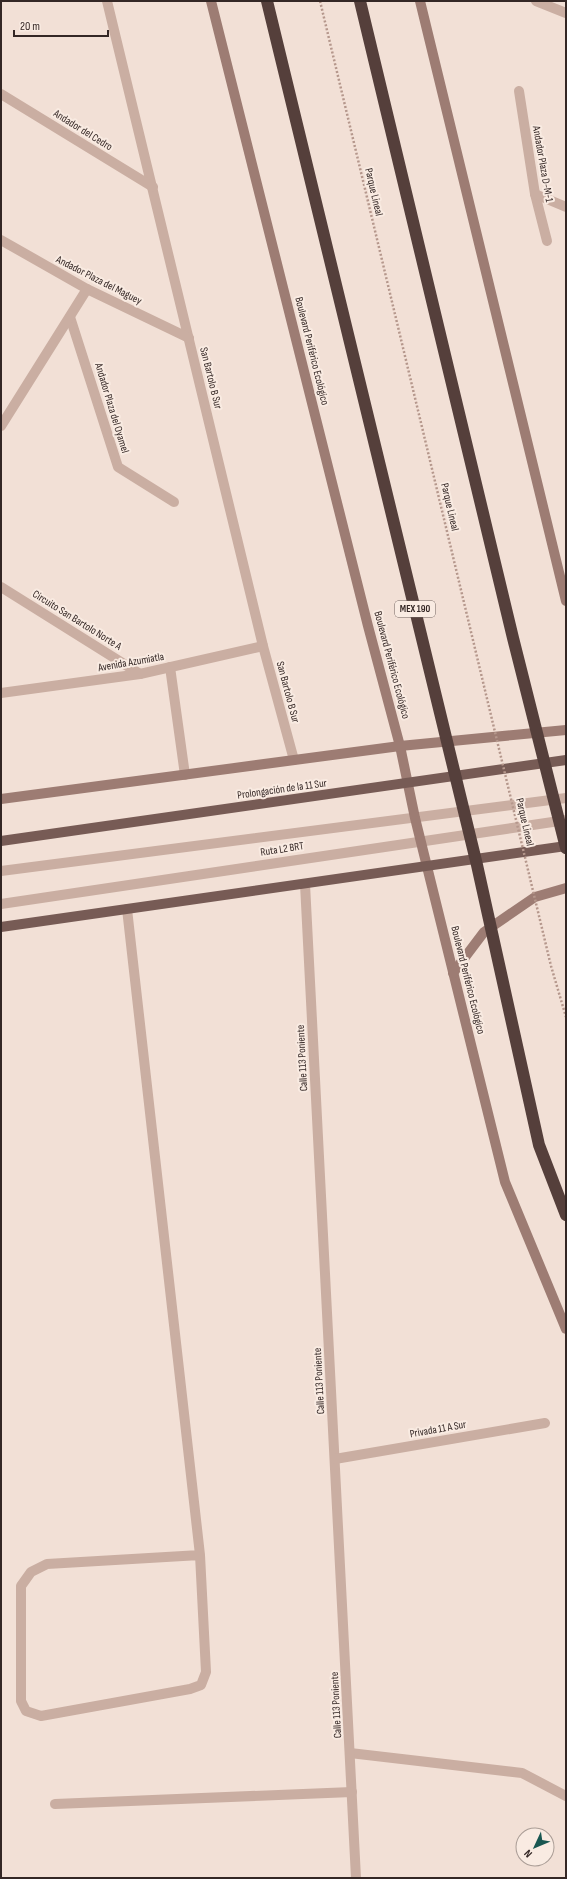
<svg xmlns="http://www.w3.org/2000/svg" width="567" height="1879" font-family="'Sofia Sans Condensed',sans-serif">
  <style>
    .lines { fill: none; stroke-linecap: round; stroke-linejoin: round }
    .lane { stroke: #caaea2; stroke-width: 10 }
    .street { stroke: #caaea2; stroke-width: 10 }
    .secondary { stroke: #9d7c73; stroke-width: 10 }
    .primary { stroke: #775b55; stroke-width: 10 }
    .path-bridge { stroke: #b5978c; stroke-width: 2.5; stroke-dasharray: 2 2; stroke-linecap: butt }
    .highway-bridge { stroke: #553f3b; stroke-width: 12 }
    .labels { text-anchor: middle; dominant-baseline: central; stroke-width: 4; stroke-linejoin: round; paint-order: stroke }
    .shield { fill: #f9ebe2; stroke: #6f625e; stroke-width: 1 }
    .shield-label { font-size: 10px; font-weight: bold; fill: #342725 }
    .street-label { font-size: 11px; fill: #342725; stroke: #f9ebe2 }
  </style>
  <rect width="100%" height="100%" fill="#f2e0d6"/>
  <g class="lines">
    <g class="lane">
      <polyline points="1,871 566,798"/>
      <polyline points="1,904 566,820"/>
      <polyline points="127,909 200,1555 206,1672 201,1685 190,1689 41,1716 26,1711 21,1701 21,1586 31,1572 47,1564 200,1555"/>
      <polyline points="350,1753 522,1773 566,1796"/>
    </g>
    <g class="street">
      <polyline points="107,1 263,646 294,760"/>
      <polyline points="536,1 566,13"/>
      <polyline points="519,91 535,194 547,241"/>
      <polyline points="1,94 153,187"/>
      <polyline points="535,194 566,207"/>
      <polyline points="1,240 87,289 189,338"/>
      <polyline points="70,317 118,467 174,502"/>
      <polyline points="1,426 87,289"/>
      <polyline points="1,587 140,674"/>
      <polyline points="170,667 185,775"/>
      <polyline points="1,693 140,674 263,646"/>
      <polyline points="305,884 356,1878"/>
      <polyline points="335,1459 545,1423"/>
      <polyline points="55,1804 352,1792"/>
    </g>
    <g class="secondary">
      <polyline points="211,1 368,626 400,746 415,818 505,1182 566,1329"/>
      <polyline points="420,1 566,601"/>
      <polyline points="1,799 400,746 566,730"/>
      <polyline points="453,973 484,932 535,897 566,888"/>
    </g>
    <g class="primary">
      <polyline points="1,841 566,760"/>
      <polyline points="1,927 566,846"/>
    </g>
    <polyline class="path-bridge" points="320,1 551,966 566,1017"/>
    <g class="highway-bridge">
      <polyline points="267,1 477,865 539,1145 566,1215"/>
      <polyline points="360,1 513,638 566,848"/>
    </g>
  </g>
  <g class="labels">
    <rect class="shield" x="395" y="601" width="40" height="16" rx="3"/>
    <g class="shield-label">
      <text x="415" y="609">MEX 190</text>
    </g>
    <g class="street-label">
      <text transform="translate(83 130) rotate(32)">Andador del Cedro</text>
      <text transform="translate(543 164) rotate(80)">Andador Plaza D-M-1</text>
      <text transform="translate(374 192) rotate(77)">Parque Lineal</text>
      <text transform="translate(99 280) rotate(27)">Andador Plaza del Maguey</text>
      <text transform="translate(312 351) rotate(76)">Boulevard Periférico Ecológico</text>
      <text transform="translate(211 378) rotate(76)">San Bartolo B Sur</text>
      <text transform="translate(112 408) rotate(73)">Andador Plaza del Oyamel</text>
      <text transform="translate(450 507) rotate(77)">Parque Lineal</text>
      <text transform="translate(77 620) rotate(32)">Circuito San Bartolo Norte A</text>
      <text transform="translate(131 662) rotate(-10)">Avenida Azumiatla</text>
      <text transform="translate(392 665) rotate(75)">Boulevard Periférico Ecológico</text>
      <text transform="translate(288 692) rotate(75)">San Bartolo B Sur</text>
      <text transform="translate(282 789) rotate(-8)">Prolongación de la 11 Sur</text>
      <text transform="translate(525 822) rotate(77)">Parque Lineal</text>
      <text transform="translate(282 849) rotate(-9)">Ruta L2 BRT</text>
      <text transform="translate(468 980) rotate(76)">Boulevard Periférico Ecológico</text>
      <text transform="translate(302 1058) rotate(-93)">Calle 113 Poniente</text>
      <text transform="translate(319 1381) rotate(-93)">Calle 113 Poniente</text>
      <text transform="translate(438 1429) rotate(-10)">Privada 11 A Sur</text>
      <text transform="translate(336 1705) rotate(-93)">Calle 113 Poniente</text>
    </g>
  </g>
  <rect width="567" height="1879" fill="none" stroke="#342725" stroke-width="4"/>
  <g transform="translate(535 1847) rotate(226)"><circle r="19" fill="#f9ebe2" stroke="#aa9d96"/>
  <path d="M0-3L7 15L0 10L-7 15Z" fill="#195751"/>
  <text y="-6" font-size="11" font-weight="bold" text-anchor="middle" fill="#342725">N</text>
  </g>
  <path d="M14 30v6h94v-6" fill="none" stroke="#342725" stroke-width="2"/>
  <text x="20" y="30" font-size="12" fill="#342725" stroke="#f9ebe2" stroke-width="3" paint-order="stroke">20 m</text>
</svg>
